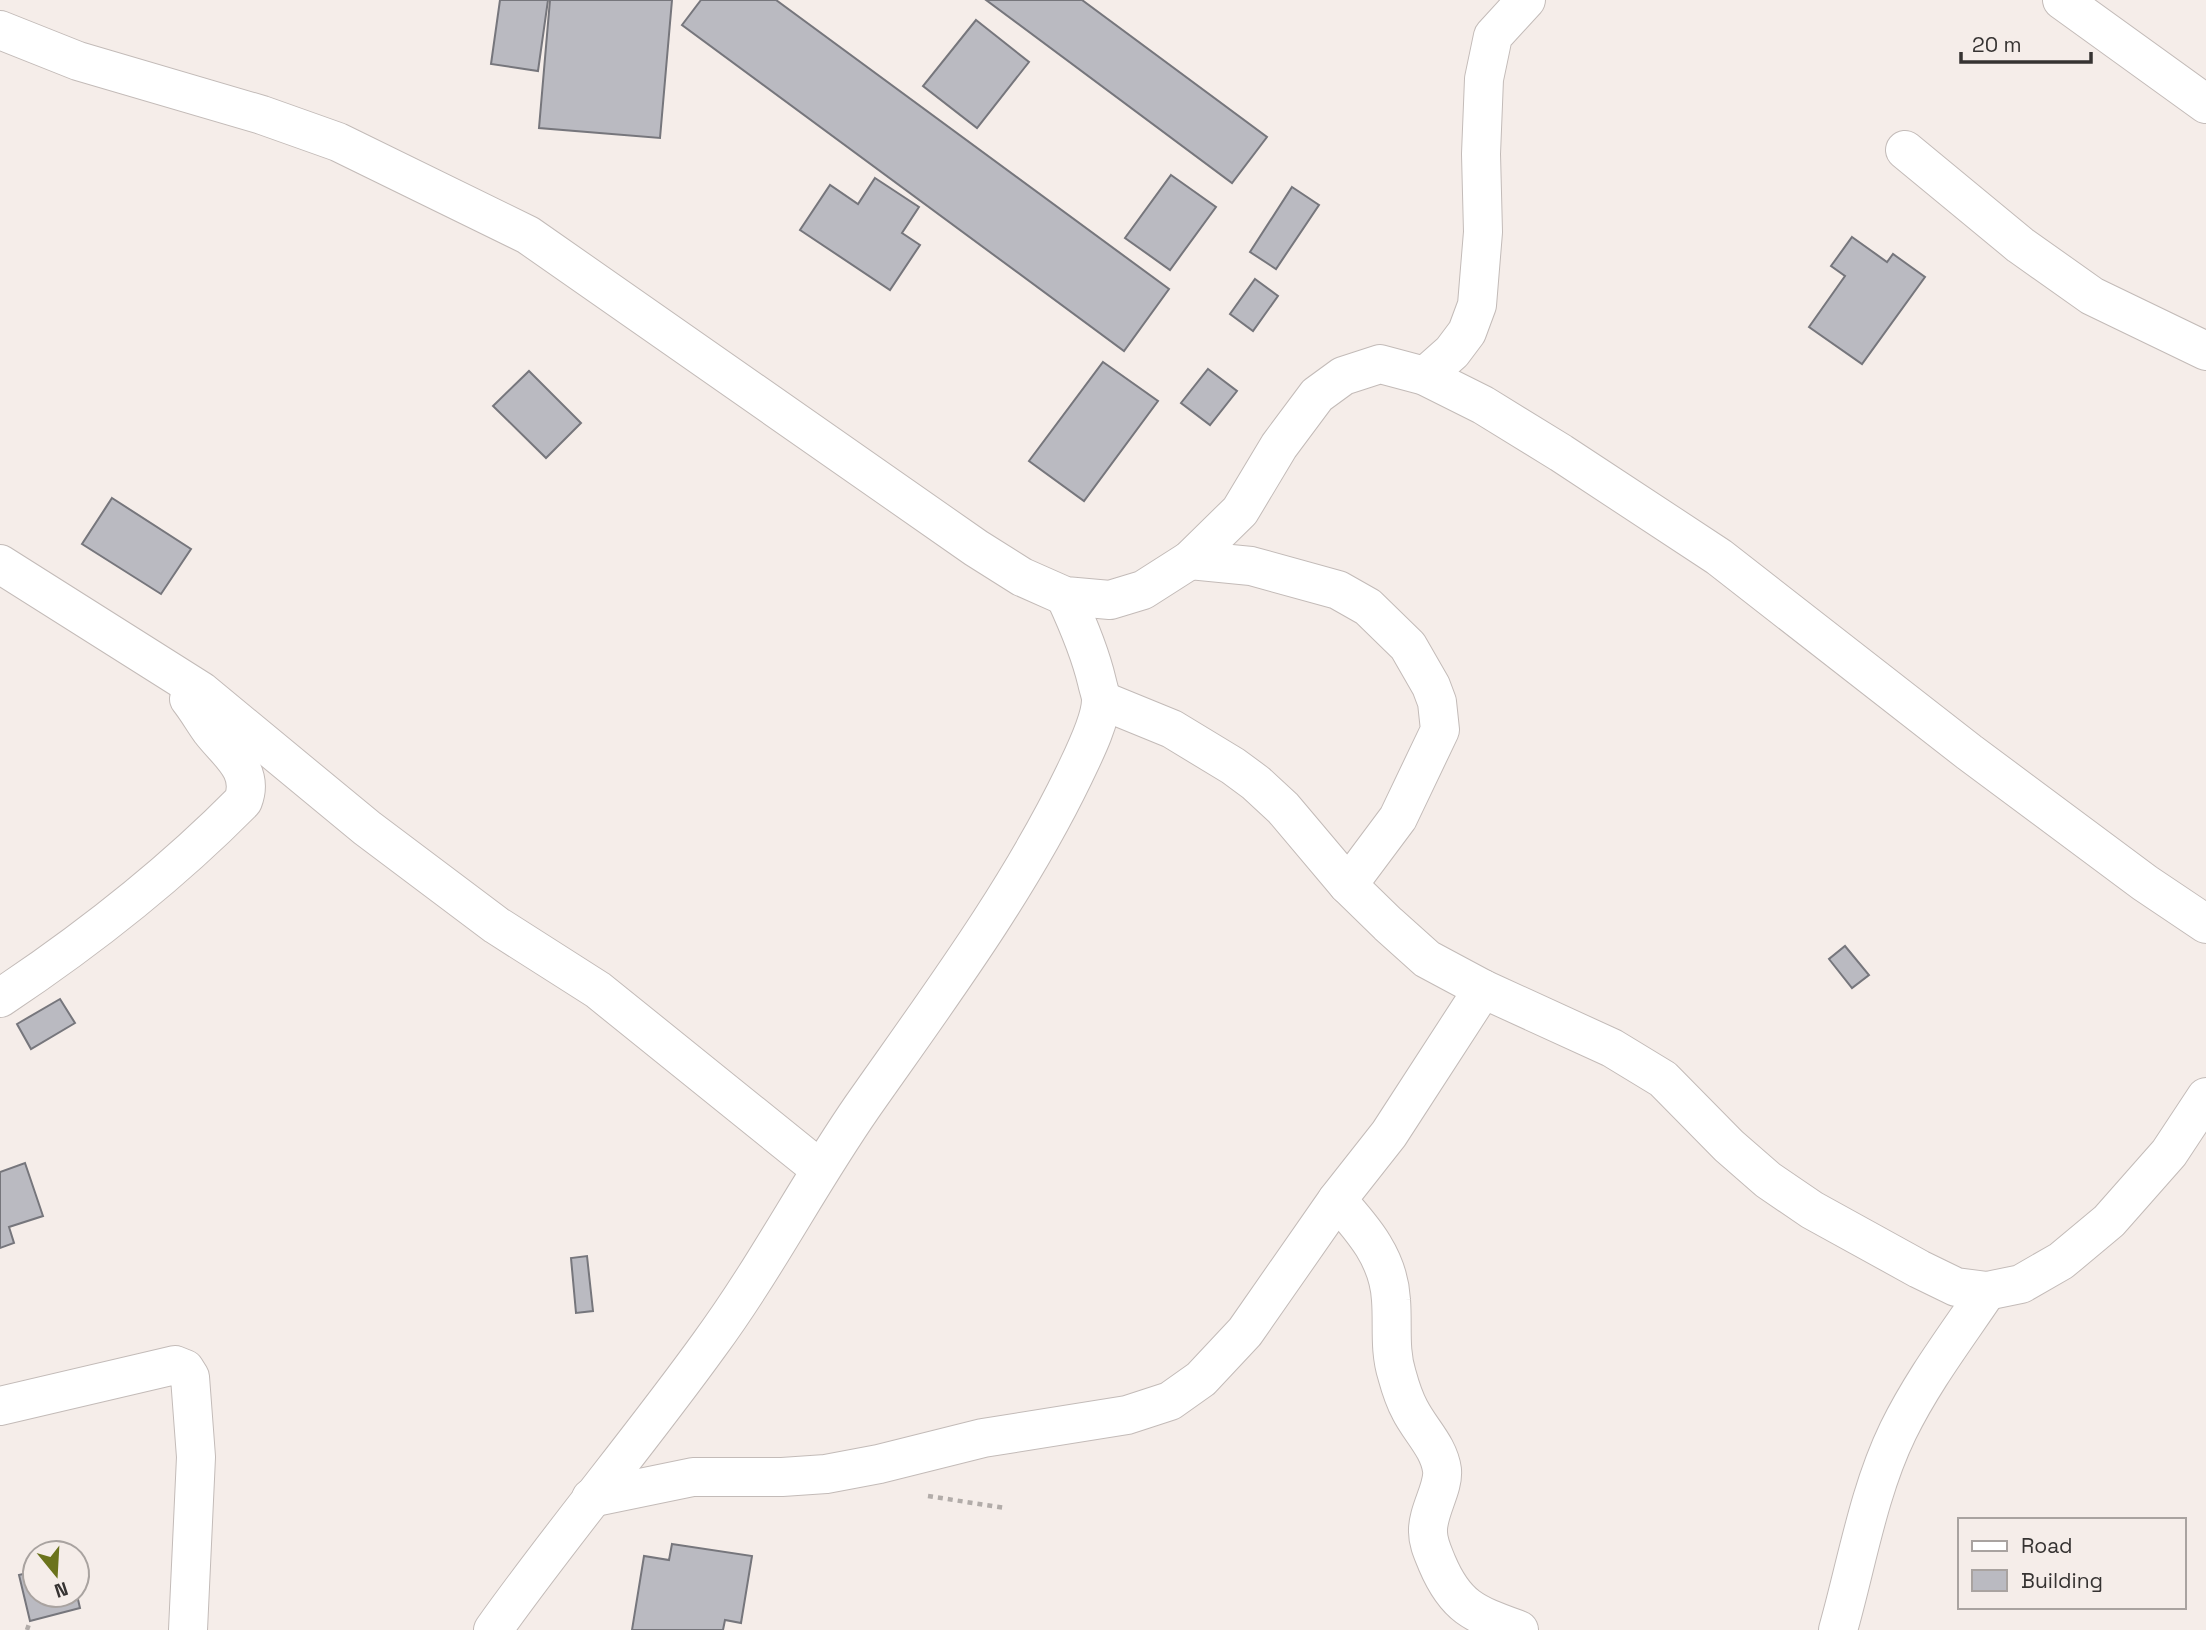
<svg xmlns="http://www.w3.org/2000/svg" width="2206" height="1630" font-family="'Space Grotesk',sans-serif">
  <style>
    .building { fill: #babac1; stroke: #76767c; stroke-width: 2 }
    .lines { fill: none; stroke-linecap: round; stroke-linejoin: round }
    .minor-casing { stroke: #c3bbb8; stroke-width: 40 }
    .path { stroke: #b2aca9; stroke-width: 4.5; stroke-dasharray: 5 5; stroke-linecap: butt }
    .minor { stroke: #fff; stroke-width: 38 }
  </style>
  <rect width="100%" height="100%" fill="#f5ede9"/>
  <g class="building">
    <polygon points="500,0 548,0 538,71 491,64"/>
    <polygon points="550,0 672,0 660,138 539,128"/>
    <polygon points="701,0 776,0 1169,289 1124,351 682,25"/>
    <polygon points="986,0 1082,0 1267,137 1232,183"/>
    <polygon points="976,20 1029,62 977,128 923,86"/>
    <polygon points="1171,175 1216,207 1170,270 1125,238"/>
    <polygon points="875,178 919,207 902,233 920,245 890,290 800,230 830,185 858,204"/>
    <polygon points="1292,187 1319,205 1276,269 1250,252"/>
    <polygon points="1852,237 1887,262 1893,254 1925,277 1862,364 1809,327 1845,276 1831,266"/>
    <polygon points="1255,279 1278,296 1253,331 1230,314"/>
    <polygon points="1103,362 1158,401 1084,501 1029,461"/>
    <polygon points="1208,369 1237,391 1210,425 1181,403"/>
    <polygon points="529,371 581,423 546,458 493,406"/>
    <polygon points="112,498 191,549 161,594 82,544"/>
    <polygon points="1845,946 1869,975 1852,988 1829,959"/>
    <polygon points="60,999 75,1023 31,1049 17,1024"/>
    <polygon points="25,1163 43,1216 9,1227 14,1243 0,1248 0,1172"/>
    <polygon points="587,1256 593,1311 576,1313 571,1258"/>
    <polygon points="672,1544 752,1556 741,1623 725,1620 723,1630 632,1630 644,1556 669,1560"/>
    <polygon points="35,1571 35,1595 77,1595 80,1608 30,1621 19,1575"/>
  </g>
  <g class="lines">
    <g class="minor-casing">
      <g id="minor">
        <polyline points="2062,0 2206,104"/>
        <polyline points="0,30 78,61 262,115 338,142 528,235 976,548 1022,577 1065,596 1110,600 1143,590 1190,560 1240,511 1279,446 1317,395 1343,376 1380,364 1425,376 1483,405 1561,453 1719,557 1969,752 2145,883 2206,924"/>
        <polyline points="1905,150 2020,245 2092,296 2206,351"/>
        <polyline points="1425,376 1452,352 1467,332 1477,305 1483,232 1481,154 1484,79 1493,36 1526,0"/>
        <polyline points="1190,560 1251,566 1338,590 1368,607 1408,646 1431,686 1437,702 1440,730 1398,818 1348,885"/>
        <polyline points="0,564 201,691 367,828 496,925 598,990 820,1169"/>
        <polyline points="1101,700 1172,729 1233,766 1256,783 1283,808 1348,885 1388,924 1427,959 1483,989 1612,1048 1663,1079 1729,1146 1768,1180 1812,1210 1919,1269 1956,1287 1987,1291 2021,1284 2061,1261 2109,1221 2169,1153 2206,1097"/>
        <path d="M0 998C87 940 170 875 243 801 255 770 227 752 211 731 203 720 197 709 189 699"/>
        <path d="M1337 1200C1364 1230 1389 1259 1391 1300 1393 1325 1389 1350 1397 1375 1400 1386 1404 1399 1410 1410 1420 1430 1439 1447 1442 1470 1444 1488 1427 1512 1428 1532 1428 1543 1433 1553 1437 1563 1456 1608 1475 1614 1519 1630"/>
        <polyline points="0,1406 175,1365 185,1369 190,1377 196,1457 188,1630"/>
        <polyline points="591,1498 693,1477 782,1477 826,1474 879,1464 983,1438 1127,1415 1170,1401 1201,1379 1245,1332 1337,1200 1389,1134 1483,989"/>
        <path d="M493 1630C562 1533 639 1442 709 1345 765 1269 808 1185 862 1107 937 1000 1017 893 1074 775 1083 756 1101 721 1101 700 1101 695 1098 687 1097 682 1090 652 1078 624 1065 596"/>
        <path d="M1838 1630C1857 1563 1868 1493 1898 1431 1923 1380 1956 1337 1987 1291"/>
      </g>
    </g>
    <g class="path">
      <polyline points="928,1496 1005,1508"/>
      <polyline points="27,1630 30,1621"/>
    </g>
    <use href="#minor" class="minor"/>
  </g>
  <rect x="1958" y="1518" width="228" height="91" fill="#f5ede9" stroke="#a9a3a0" stroke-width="2"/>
  <rect x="1972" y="1541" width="35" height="10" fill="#ffffff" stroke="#a9a3a0" stroke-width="2"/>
  <text x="2021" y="1553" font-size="21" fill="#363332">Road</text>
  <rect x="1972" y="1570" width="35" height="21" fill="#babac1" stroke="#a9a3a0" stroke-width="2"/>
  <text x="2021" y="1588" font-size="21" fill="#363332">Building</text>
  <g transform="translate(56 1574) rotate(162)"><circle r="33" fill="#f5ede9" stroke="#a9a3a0" stroke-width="2"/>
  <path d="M0-5L12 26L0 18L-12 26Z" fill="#6b731c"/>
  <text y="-10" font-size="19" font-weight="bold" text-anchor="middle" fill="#363332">N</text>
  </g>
  <path d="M1961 52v10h130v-10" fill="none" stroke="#363332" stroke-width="3.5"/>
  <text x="1972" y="52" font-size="21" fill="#363332" stroke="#f5ede9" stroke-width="5" paint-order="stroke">20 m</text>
</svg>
